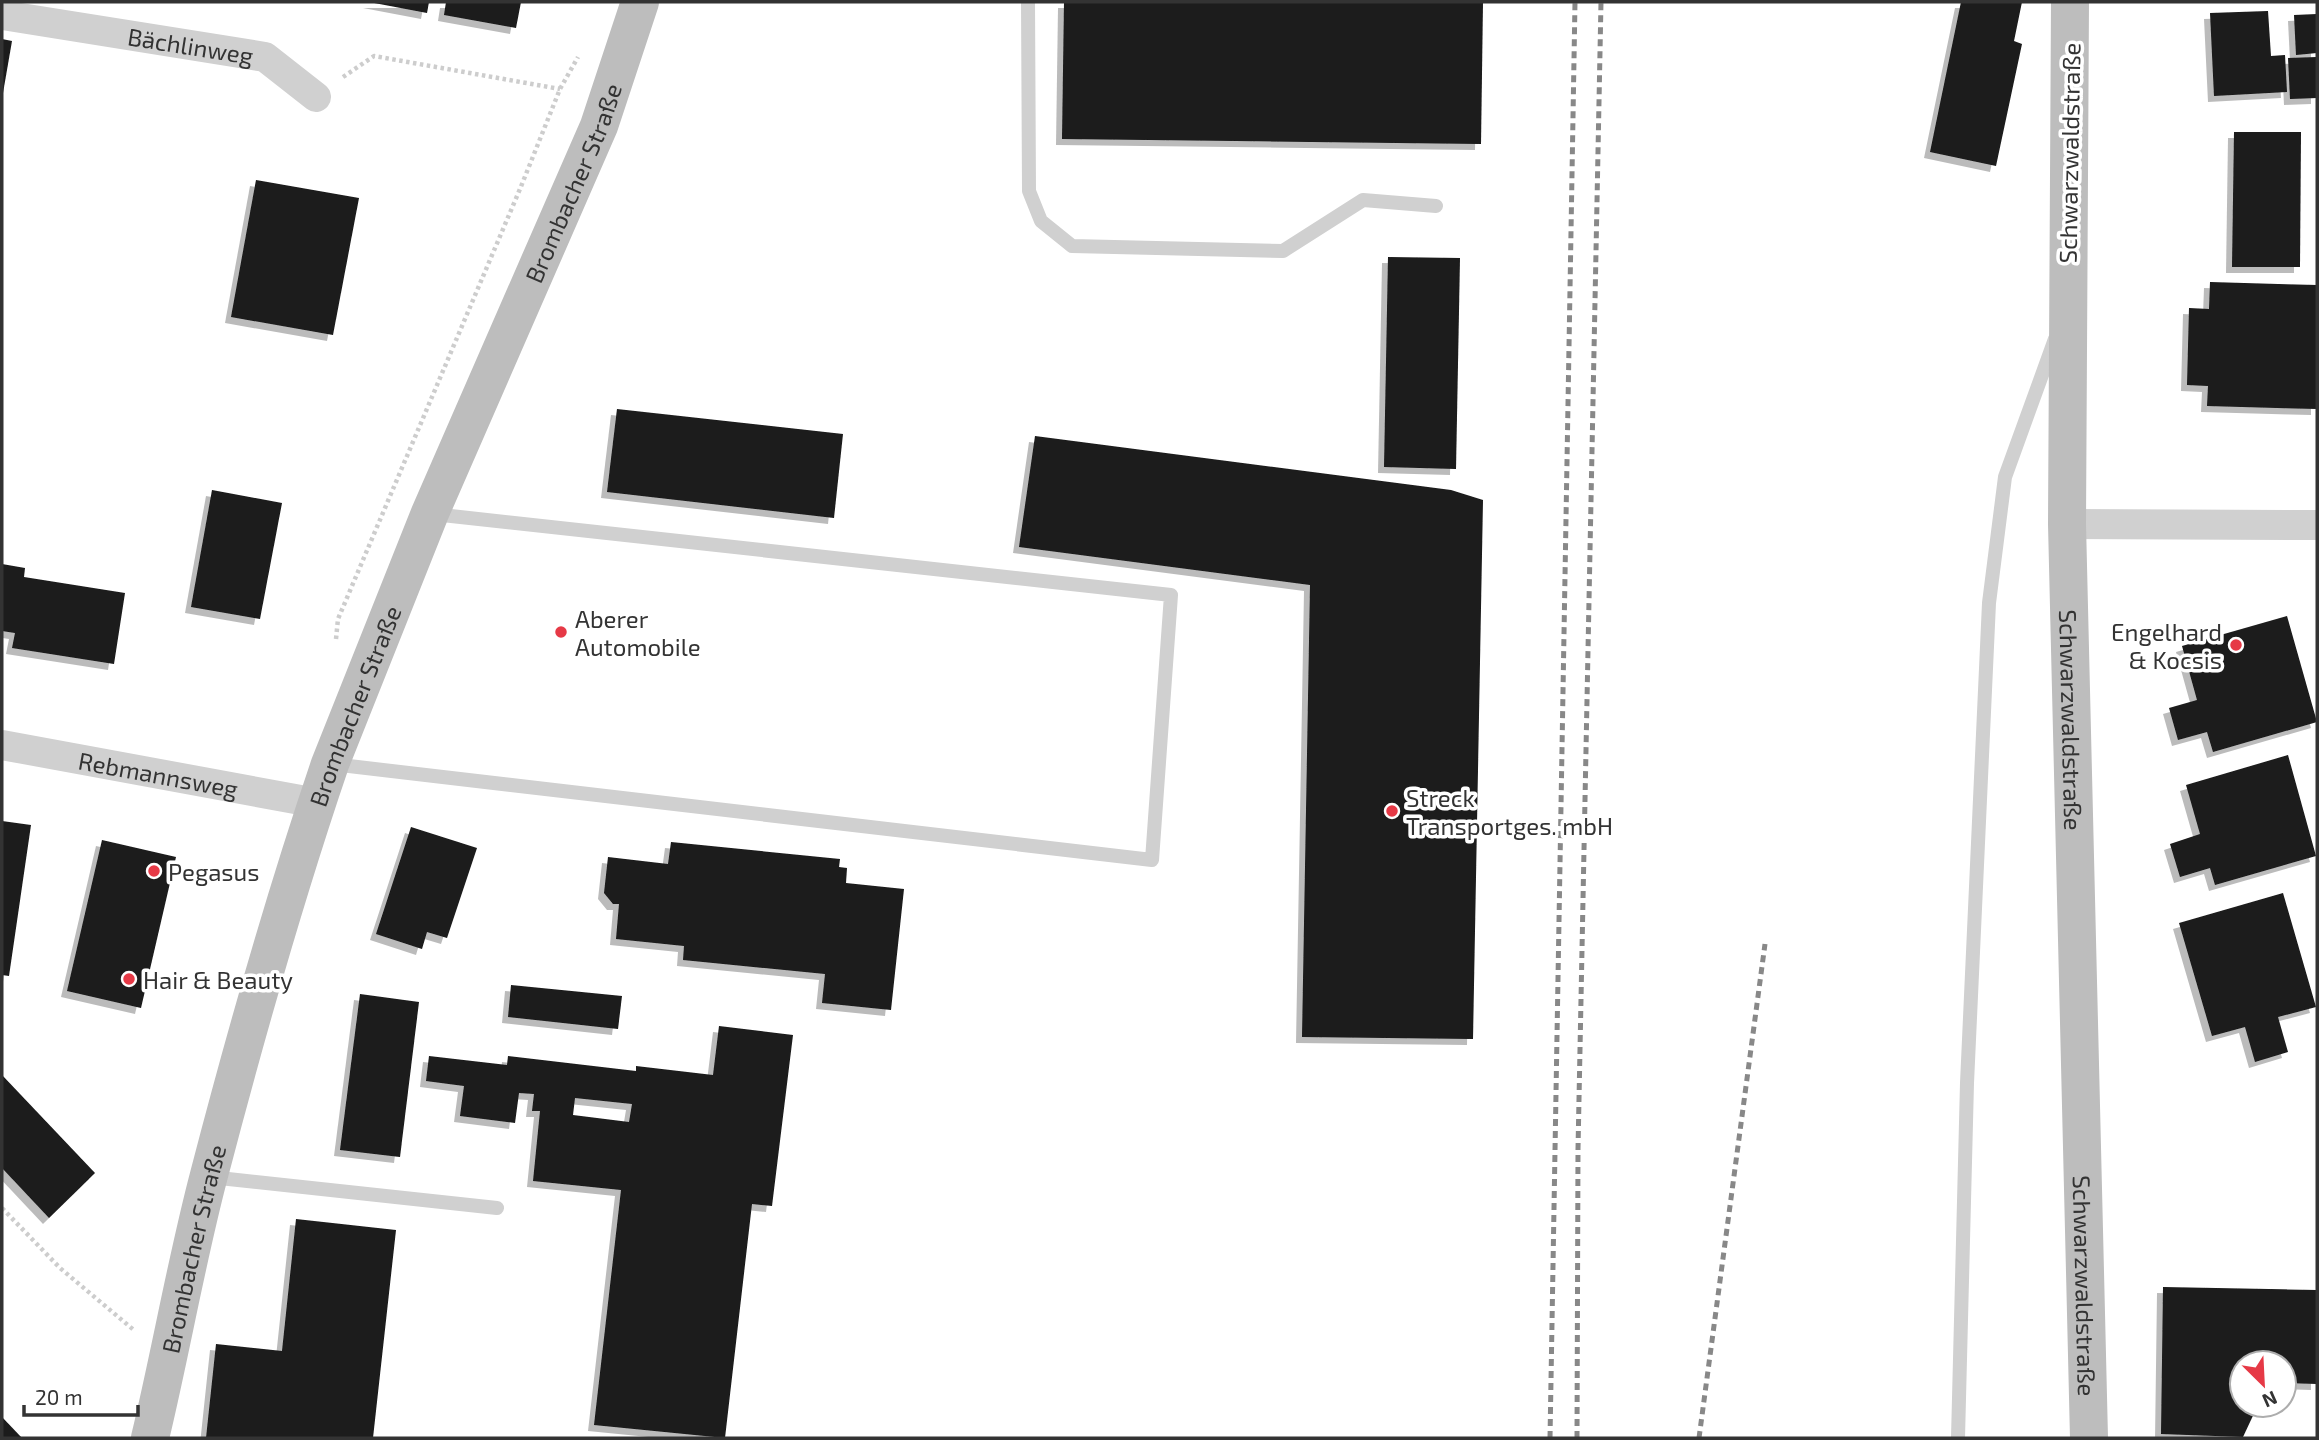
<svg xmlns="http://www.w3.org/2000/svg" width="2319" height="1440" font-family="'Exo 2',sans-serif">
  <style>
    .building { fill: #1a1a1a; fill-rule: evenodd; filter: url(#shadow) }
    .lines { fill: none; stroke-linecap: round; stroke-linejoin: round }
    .path { stroke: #cdcdcd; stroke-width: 4.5; stroke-dasharray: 3.5 3.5; stroke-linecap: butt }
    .service { stroke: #d0d0d0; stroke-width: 14 }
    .minor { stroke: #d0d0d0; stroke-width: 30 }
    .secondary { stroke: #bdbdbd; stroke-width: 38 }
    .rail { stroke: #888; stroke-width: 5; stroke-dasharray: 7 5; stroke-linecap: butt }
    .poi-dot { fill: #e63946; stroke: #fff; stroke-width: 2.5 }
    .labels { text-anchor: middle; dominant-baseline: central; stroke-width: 7; stroke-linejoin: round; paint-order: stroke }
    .street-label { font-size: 24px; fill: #333; stroke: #fff }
    .poi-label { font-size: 24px; fill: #333; stroke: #fff; text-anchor: start }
  </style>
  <defs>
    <filter id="shadow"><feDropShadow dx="-6" dy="6" stdDeviation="0" flood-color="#0004"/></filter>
  </defs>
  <rect width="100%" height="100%" fill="#fff"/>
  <g class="building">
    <polygon points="369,2 429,2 427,13"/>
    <polygon points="446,2 521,2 516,28 444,15"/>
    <polygon points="1064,2 1483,2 1481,144 1062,139"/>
    <polygon points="1961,2 2022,2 2014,41 2022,44 1996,166 1930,152"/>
    <polygon points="2268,11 2271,56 2285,55 2287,92 2214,96 2210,13"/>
    <polygon points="2317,14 2317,53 2296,55 2294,15"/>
    <polygon points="2,39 12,41 3,93 2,93"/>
    <polygon points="2317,57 2317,98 2290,99 2288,58"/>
    <polygon points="2234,132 2301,132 2300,267 2232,267"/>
    <polygon points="256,180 359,198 333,335 231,317"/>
    <polygon points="1388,257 1460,258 1456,469 1384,467"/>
    <polygon points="2210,282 2317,285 2317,409 2207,406 2208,386 2187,385 2189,308 2209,309"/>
    <polygon points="617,409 843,434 834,518 607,492"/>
    <polygon points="1035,436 1451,490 1483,500 1473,1039 1302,1037 1310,585 1019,547"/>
    <polygon points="212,490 282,503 260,619 191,607"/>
    <polygon points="2,564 25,568 24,577 125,593 114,664 12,648 15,633 2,631"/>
    <polygon points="2287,616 2317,722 2213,752 2207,732 2178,740 2169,708 2197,700 2182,646"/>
    <polygon points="2288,755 2316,856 2215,885 2210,868 2180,877 2170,844 2200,834 2186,785"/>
    <polygon points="2,821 31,825 9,976 2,975"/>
    <polygon points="411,827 477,848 447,938 427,932 422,949 376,934"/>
    <polygon points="102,840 176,857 141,1008 67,991"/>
    <polygon points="671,842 840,859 839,867 847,868 846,883 904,889 891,1010 822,1003 825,974 683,960 684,946 616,939 619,904 613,904 604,893 608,857 668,864"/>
    <polygon points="2283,893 2316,1007 2278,1017 2288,1052 2255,1062 2245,1027 2212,1036 2179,923"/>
    <polygon points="511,985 622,996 618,1029 508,1017"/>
    <polygon points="360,994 419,1002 400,1157 340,1150"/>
    <path d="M719 1026 793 1035 772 1206 752 1204 725 1438 594 1425 621 1190 533 1181 540 1111H532L534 1094 519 1093 515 1123 460 1116 464 1086 426 1081 429 1056 507 1065 508 1056 636 1071V1066L713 1075ZM575 1098 632 1104 629 1122 573 1115Z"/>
    <polygon points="2,1075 95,1173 49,1218 2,1168"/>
    <polygon points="296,1219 396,1230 373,1438 206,1438 216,1344 282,1351"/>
    <polygon points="2163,1287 2317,1290 2317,1384 2284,1383 2284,1363 2242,1363 2242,1405 2258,1405 2243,1437 2161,1434"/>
    <polygon points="2,1417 22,1438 2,1438"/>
  </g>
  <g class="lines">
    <g class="path">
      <polyline points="343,77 374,56 560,89"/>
      <polyline points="336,639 338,619 520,189 560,89 578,57"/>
      <polyline points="2,1208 60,1268 135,1331"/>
    </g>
    <g class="service">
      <polyline points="1028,2 1029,191 1041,221 1072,246 1283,251 1363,200 1436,206"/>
      <polyline points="332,764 1152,860 1171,595 433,514"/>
      <polyline points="210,1177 497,1208"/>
      <polyline points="1958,1438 1967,1083 1989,603 2005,477 2055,339"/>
    </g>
    <g class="minor">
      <path id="s1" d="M2 15 265 57 316 97"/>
      <polyline points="2067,524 2317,525"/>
      <path id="s2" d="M2 745 317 803"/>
    </g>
    <g class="secondary">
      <path id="s3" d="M2070 2 2067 524 2089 1438"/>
      <path id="s4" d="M150 1438C171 1351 186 1262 209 1175 245 1037 284 899 330 764L430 513 599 126 640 2"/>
    </g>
    <g class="rail">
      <polyline points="1550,1438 1575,2"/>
      <polyline points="1577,1438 1578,1149 1601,2"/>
      <polyline points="1699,1438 1765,944"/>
    </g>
  </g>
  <g class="poi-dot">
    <circle cx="561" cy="632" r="7"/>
    <circle cx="2236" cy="645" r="7"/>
    <circle cx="1392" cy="811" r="7"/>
    <circle cx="154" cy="871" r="7"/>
    <circle cx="129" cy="979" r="7"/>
  </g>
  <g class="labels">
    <g class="street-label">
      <text stroke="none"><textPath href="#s1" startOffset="191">Bächlinweg</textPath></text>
      <text transform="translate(2069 153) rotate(-89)">Schwarzwaldstraße</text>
      <text stroke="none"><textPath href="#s4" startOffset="1328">Brombacher Straße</textPath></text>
      <text stroke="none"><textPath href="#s4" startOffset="761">Brombacher Straße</textPath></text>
      <text stroke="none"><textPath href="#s3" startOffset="718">Schwarzwaldstraße</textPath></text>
      <text stroke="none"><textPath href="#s2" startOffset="159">Rebmannsweg</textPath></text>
      <text stroke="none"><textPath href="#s4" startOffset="194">Brombacher Straße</textPath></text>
      <text stroke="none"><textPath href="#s3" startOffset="1284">Schwarzwaldstraße</textPath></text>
    </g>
    <g class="poi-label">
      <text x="575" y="618">Aberer<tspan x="575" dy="28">Automobile</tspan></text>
      <text x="2222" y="631" text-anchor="end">Engelhard<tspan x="2222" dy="28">&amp; Kocsis</tspan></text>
      <text x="1406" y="797">Streck<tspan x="1406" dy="28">Transportges. mbH</tspan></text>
      <text x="168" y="871">Pegasus</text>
      <text x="143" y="979">Hair &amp; Beauty</text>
    </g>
  </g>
  <rect width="2319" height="1440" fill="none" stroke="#333333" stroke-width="7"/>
  <g transform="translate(2263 1384) rotate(156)"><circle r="33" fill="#ffffff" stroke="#adadad" stroke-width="2"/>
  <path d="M0-5L12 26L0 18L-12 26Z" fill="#e63946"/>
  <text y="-10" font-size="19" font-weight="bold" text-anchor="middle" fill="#333333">N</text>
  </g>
  <path d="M24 1405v10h114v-10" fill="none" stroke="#333333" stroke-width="3.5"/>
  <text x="35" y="1405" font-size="21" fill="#333333" stroke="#ffffff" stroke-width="5" paint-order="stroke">20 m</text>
</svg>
